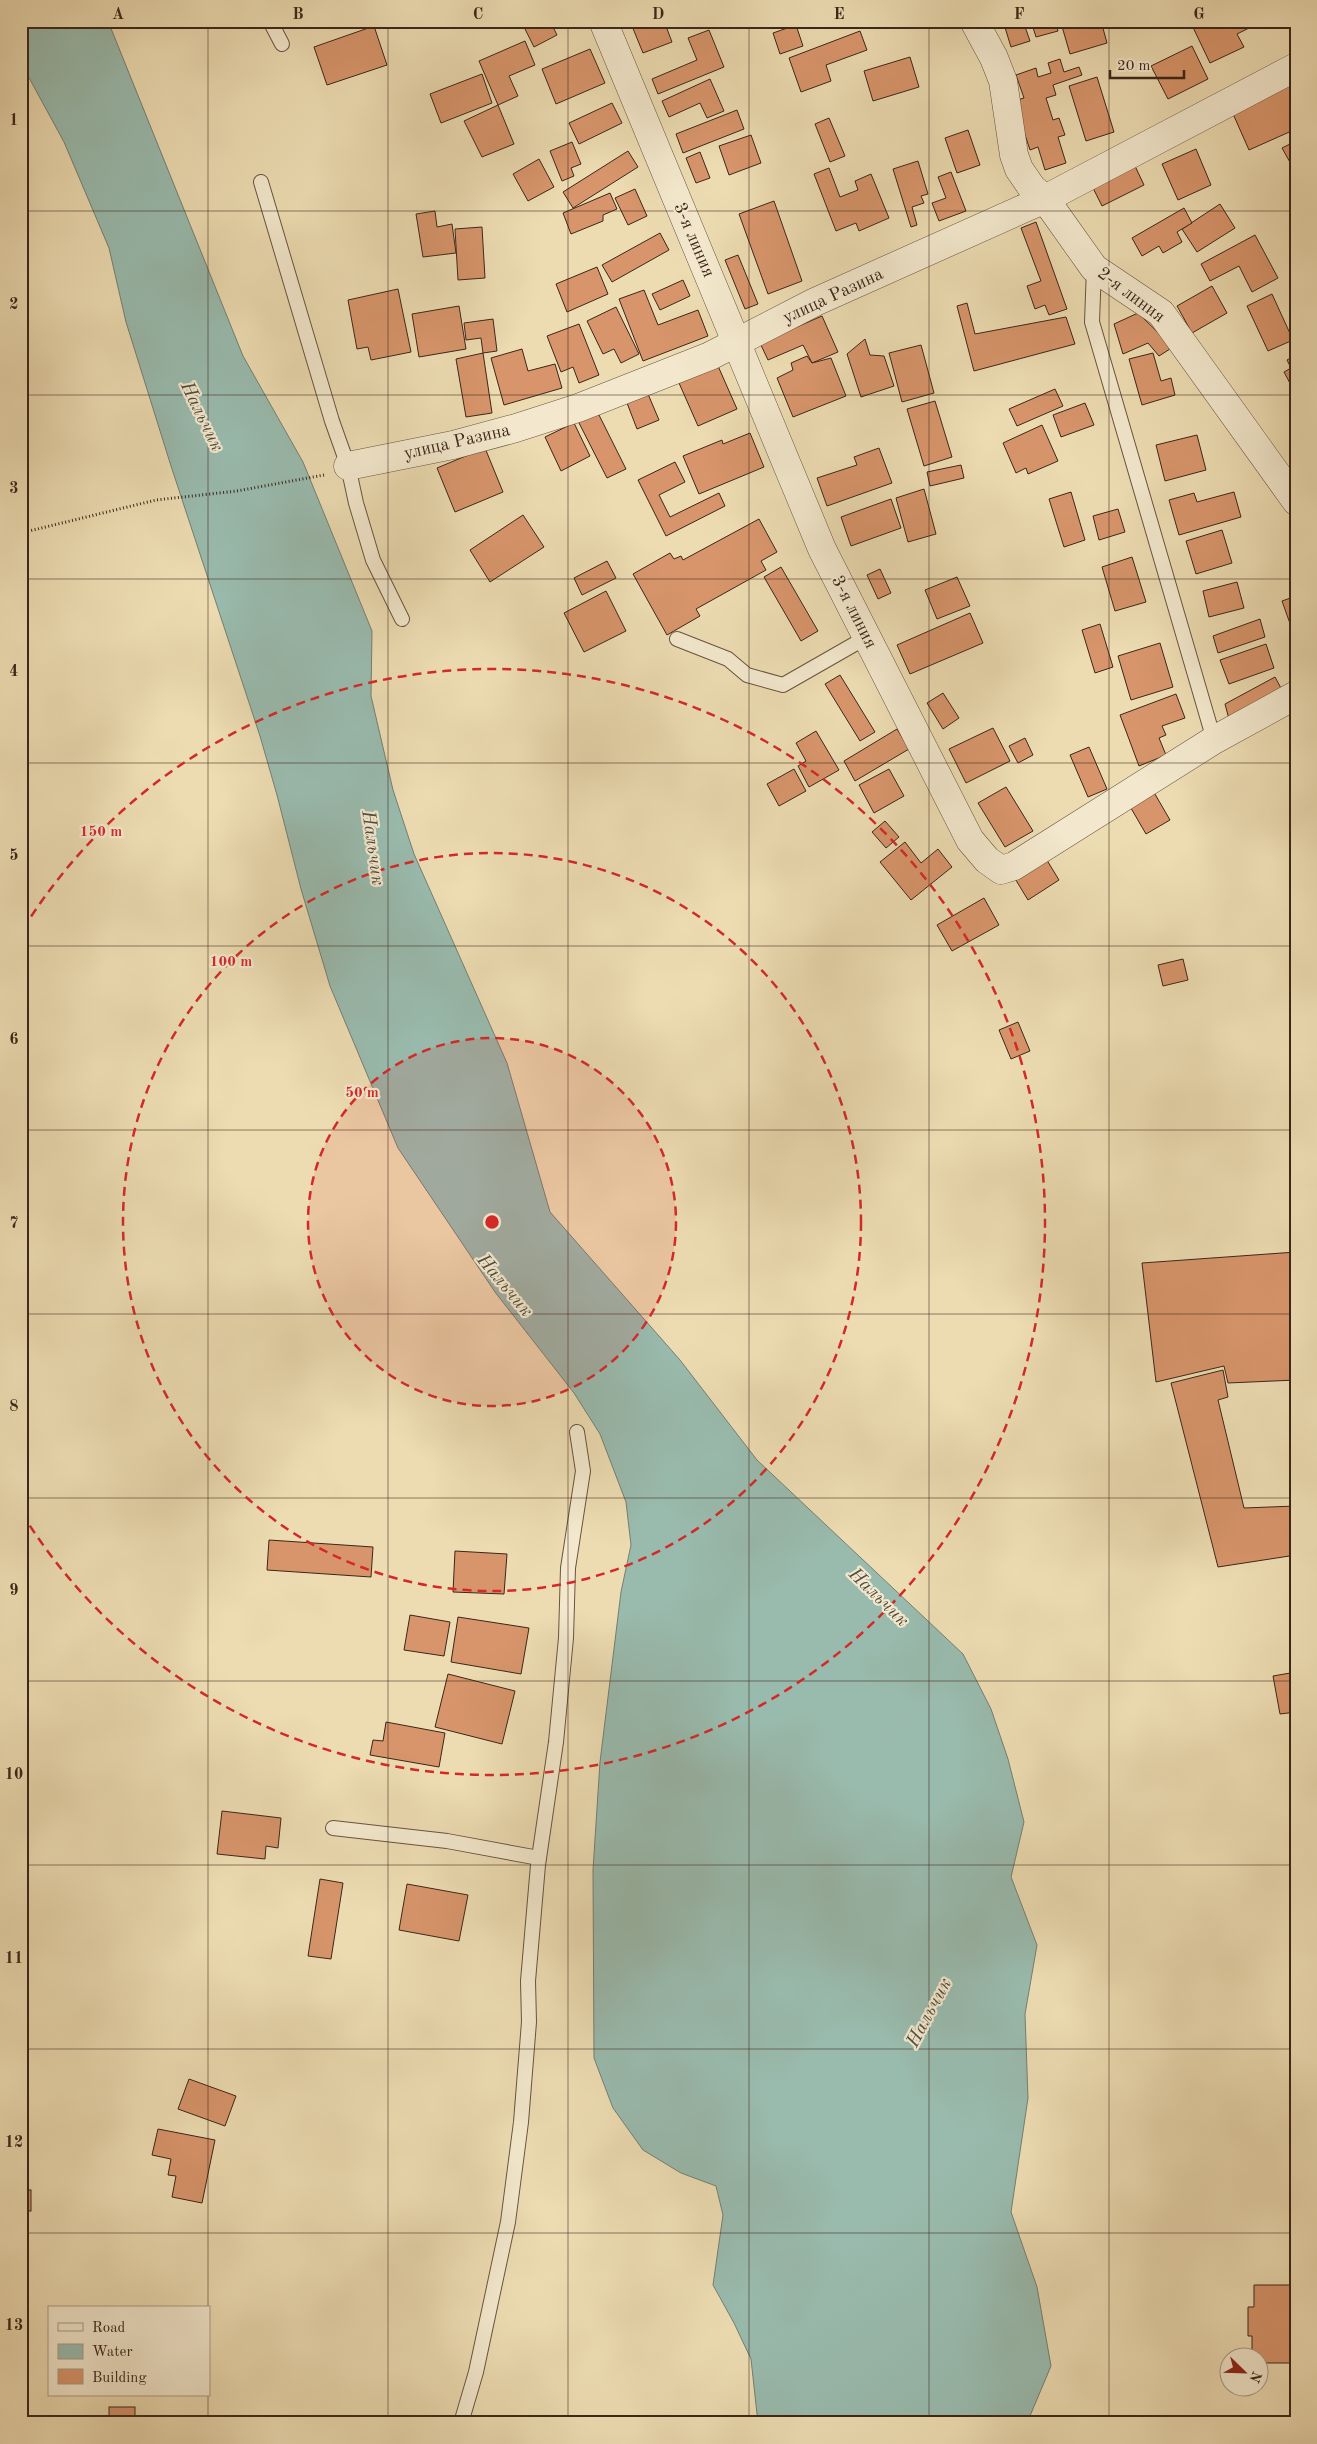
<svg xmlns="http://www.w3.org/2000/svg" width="1317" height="2444" font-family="'Old Standard TT',serif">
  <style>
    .water { fill: #99bbae; stroke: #737f73 }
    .building { fill: #d8956b; stroke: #3b261a }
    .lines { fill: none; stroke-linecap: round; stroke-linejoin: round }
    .lane-casing { stroke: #685440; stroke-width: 16 }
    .street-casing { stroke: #685440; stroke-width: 29 }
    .path { stroke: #3b261a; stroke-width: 3; stroke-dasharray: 1 2.5; stroke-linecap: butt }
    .lane { stroke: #f3e8cd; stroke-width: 14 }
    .street { stroke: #f3e8cd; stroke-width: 28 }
    .grid { fill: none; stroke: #3b261a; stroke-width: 1; stroke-opacity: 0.55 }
    .ring { fill: none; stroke: #d62828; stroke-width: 2.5; stroke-dasharray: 9 6 }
    .labels { text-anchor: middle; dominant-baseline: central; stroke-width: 4.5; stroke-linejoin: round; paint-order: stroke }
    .street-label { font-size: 18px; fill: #3b261a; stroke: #f3e8cd }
    .water-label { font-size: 19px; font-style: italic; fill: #524b3f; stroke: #f3e8cd }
    .centre { fill: #d62828; stroke: #f3e8cd; stroke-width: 2.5 }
    .ring-label { font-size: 15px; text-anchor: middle; font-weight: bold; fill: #d62828; stroke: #f3e8cd; stroke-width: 4.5; stroke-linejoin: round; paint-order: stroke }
    .neatline { fill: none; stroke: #3b261a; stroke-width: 2 }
    .grid-label { font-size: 16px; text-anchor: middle; font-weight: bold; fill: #3b261a }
  </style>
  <rect width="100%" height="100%" fill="#eddcb2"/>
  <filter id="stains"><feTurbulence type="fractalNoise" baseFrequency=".004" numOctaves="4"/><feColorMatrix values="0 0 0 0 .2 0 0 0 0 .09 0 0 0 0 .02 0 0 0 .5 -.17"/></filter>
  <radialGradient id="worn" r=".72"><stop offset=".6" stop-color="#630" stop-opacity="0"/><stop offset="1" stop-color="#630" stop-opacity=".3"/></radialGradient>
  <polygon class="water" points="21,21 108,21 243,356 303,462 372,631 371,696 393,790 414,854 507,1063 550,1212 680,1360 757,1460 963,1654 991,1709 1008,1759 1024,1822 1011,1877 1037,1945 1025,2014 1028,2098 1011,2212 1037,2287 1051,2366 1027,2423 758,2423 751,2359 734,2323 713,2285 723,2215 716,2186 681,2173 643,2150 613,2108 594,2058 593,1870 600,1762 621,1592 631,1545 626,1502 600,1434 574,1393 495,1292 398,1148 330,986 301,889 277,795 260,736 171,466 126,322 109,248 64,142 21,63"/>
  <g class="building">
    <polygon points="526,21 550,21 557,35 534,47 522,23"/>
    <polygon points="644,21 664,21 672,42 643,53 632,26"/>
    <polygon points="1003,21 1023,21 1030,41 1011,47"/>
    <polygon points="1031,21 1055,21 1058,31 1036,37"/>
    <polygon points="1065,21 1101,21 1107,43 1070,54 1061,23"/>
    <polygon points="1190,21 1256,21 1257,24 1237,34 1244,47 1210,63"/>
    <polygon points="796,25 803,46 780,54 773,33"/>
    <polygon points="374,26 387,65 327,85 314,47"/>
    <polygon points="709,30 724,67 658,94 652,79 697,60 688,38"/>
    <polygon points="860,31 867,50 826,65 831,81 801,92 789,58"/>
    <polygon points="525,41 535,65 509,76 518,96 498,105 479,61"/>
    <polygon points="1192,46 1208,79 1168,99 1151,66"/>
    <polygon points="590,49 605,83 556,104 542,69"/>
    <polygon points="910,57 919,87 873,101 864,71"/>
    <polygon points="1060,59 1064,72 1079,67 1082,75 1053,85 1056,95 1046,98 1053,120 1059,118 1065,135 1058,137 1066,163 1045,170 1038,147 1030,150 1014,101 1024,98 1016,75 1036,68 1038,77 1051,73 1048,63"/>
    <polygon points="482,74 492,103 441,123 430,94"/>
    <polygon points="1097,77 1114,132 1086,141 1069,86"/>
    <polygon points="1296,77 1296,129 1249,150 1230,107"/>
    <polygon points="710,79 724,111 707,118 700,103 669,117 662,101"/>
    <polygon points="612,103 622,123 579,144 569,123"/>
    <polygon points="498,105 514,144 482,157 464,121"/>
    <polygon points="737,110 744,129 683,153 676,134"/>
    <polygon points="829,118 845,156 830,162 815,124"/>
    <polygon points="968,130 980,165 957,173 945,138"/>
    <polygon points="751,135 761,163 729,175 719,146"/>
    <polygon points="1296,141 1296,173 1282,148"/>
    <polygon points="572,142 581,164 571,168 574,176 562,181 550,151"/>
    <polygon points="1196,149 1211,185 1178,200 1162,164"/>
    <polygon points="628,151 638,167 573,208 563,192"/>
    <polygon points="700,152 710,178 696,183 686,158"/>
    <polygon points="539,159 554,187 528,201 513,174"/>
    <polygon points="918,161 928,194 921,196 924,203 912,207 917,225 911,227 893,169"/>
    <polygon points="1135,166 1144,185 1102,206 1093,188"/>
    <polygon points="829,168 840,197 858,190 855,181 871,174 889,218 859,231 856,223 836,231 814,174"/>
    <polygon points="951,172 966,211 939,221 932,203 946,198 938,177"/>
    <polygon points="635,189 647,216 628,225 615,198"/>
    <polygon points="610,193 617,209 603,215 603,221 571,234 563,213"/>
    <polygon points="774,201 802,281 768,294 739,214"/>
    <polygon points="1220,204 1235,228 1197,252 1182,229"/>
    <polygon points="1184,208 1192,223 1177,232 1182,242 1163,253 1159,246 1142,256 1132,238"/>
    <polygon points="435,211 437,227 452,224 456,253 423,257 416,214"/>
    <polygon points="1036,222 1067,309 1049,315 1045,305 1035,309 1027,286 1041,281 1021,228"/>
    <polygon points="482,227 485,278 458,280 455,229"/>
    <polygon points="660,233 669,250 612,282 602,265"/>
    <polygon points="1255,235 1278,278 1252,292 1239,266 1210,281 1201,264"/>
    <polygon points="738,255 758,304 745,309 725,260"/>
    <polygon points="597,267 608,294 567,312 556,284"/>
    <polygon points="683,280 690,296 660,310 652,294"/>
    <polygon points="1212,286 1227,313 1192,333 1177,306"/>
    <polygon points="398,289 411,352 371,360 368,347 357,349 348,300"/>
    <polygon points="644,290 658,325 698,310 708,336 643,361 619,299"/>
    <polygon points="1272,294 1293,340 1268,351 1247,306"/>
    <polygon points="967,303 975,334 1066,317 1075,344 974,371 957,306"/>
    <polygon points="459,306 466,349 419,357 412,314"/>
    <polygon points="616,307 639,354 621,363 614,349 603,354 587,321"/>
    <polygon points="1138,313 1173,347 1159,356 1148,343 1123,354 1114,324"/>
    <polygon points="822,316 838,352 812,363 803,345 768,360 760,343"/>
    <polygon points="493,319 497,351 483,353 481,338 466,340 464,323"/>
    <polygon points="579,324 599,375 579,383 573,367 561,372 547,336"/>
    <polygon points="865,339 870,355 884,356 894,386 861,397 847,354"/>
    <polygon points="921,345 934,393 902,402 889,353"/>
    <polygon points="522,349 528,371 555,364 562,388 504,405 491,358"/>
    <polygon points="483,353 492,413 466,417 456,359"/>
    <polygon points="1153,353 1161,381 1171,378 1175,395 1142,405 1129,359"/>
    <polygon points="1296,355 1296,386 1293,389 1284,372 1291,368 1287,360"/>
    <polygon points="807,356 812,363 831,358 846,396 793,417 777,378 793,370 791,363"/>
    <polygon points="718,366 737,409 698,426 679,383"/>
    <polygon points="1055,389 1063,406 1017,426 1009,409"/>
    <polygon points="648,394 659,420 637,429 627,403"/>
    <polygon points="935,401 952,457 924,466 907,409"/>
    <polygon points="1085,403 1094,425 1061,437 1053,415"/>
    <polygon points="597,411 626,469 607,478 578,421"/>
    <polygon points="574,423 590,456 561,471 545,437"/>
    <polygon points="1042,425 1058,461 1028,474 1026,468 1016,473 1003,443"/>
    <polygon points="750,433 764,467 699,494 683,456 722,440 723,444"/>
    <polygon points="1197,435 1206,470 1165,481 1156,445"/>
    <polygon points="485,448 503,492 455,512 437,468"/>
    <polygon points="879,448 892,483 827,506 817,478 857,465 854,457"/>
    <polygon points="675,462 685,482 659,495 670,517 719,493 725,506 666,536 638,480"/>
    <polygon points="961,465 964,478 930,486 927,472"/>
    <polygon points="924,489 936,534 908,542 896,498"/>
    <polygon points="1071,492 1085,540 1064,547 1049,499"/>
    <polygon points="1234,492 1241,517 1179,535 1169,500 1194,493 1197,502"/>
    <polygon points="891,499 901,528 851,546 841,517"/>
    <polygon points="1118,509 1125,532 1099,540 1093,516"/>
    <polygon points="523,515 544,547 490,582 470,550"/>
    <polygon points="759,519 777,552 761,561 766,570 696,609 700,616 667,635 633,574 670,553 674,559 681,556 683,560"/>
    <polygon points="1222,530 1232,563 1196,574 1186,541"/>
    <polygon points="1132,557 1146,602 1115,611 1102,567"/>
    <polygon points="607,561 616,578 582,595 574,578"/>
    <polygon points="781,567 818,631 801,641 764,577"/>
    <polygon points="880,569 891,593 878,599 867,575"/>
    <polygon points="957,577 970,606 937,619 925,590"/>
    <polygon points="1237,582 1244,608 1209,617 1203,591"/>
    <polygon points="606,591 626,631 584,652 564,613"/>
    <polygon points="1296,596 1296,631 1293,632 1282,601"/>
    <polygon points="970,613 983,643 910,674 897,645"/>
    <polygon points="1260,619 1265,637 1218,653 1213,636"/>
    <polygon points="1100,624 1113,667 1095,673 1082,630"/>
    <polygon points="1160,643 1173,687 1131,700 1118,656"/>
    <polygon points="1266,644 1274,668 1229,684 1220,660"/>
    <polygon points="840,675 875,732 860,741 825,684"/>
    <polygon points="1275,677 1282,690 1229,719 1225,704"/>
    <polygon points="943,693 959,718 943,729 927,703"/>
    <polygon points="1176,694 1185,718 1162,726 1166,735 1159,738 1166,755 1139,766 1120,715"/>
    <polygon points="993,728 1010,761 966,783 949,749"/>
    <polygon points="897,729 909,749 855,781 844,761"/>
    <polygon points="816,731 839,770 809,787 798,766 806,761 796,743"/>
    <polygon points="1025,738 1033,755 1018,763 1009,746"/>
    <polygon points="1089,747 1107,789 1088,797 1070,755"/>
    <polygon points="794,769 806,791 779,806 767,784"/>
    <polygon points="889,769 904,796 874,813 859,785"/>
    <polygon points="1006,787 1033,831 1005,847 978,803"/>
    <polygon points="1152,789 1170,820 1146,834 1128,803"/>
    <polygon points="885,821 899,837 886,848 872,832"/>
    <polygon points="905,842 921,863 938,849 952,867 911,900 880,862"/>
    <polygon points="1045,857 1059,880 1028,900 1014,877"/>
    <polygon points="984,898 999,925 952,951 937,925"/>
    <polygon points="1183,959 1188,980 1163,986 1158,965"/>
    <polygon points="1018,1022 1030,1051 1011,1059 999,1030"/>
    <polygon points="1296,1252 1296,1380 1228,1383 1224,1366 1156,1382 1142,1263"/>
    <polygon points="1223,1370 1228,1397 1218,1400 1244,1508 1296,1506 1296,1555 1218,1567 1171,1383"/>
    <polygon points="269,1540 373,1547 371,1577 267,1570"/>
    <polygon points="455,1551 507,1554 504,1594 453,1592"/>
    <polygon points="410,1615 450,1622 444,1656 404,1650"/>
    <polygon points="458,1617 529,1628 521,1674 451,1662"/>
    <polygon points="1296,1672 1296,1712 1280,1714 1273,1676"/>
    <polygon points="448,1674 515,1691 502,1744 435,1727"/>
    <polygon points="386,1722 445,1733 439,1767 370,1755 373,1740 383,1741"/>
    <polygon points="222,1811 281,1818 278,1848 266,1846 265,1859 217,1854"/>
    <polygon points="320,1879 343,1883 331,1959 308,1956"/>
    <polygon points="407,1884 468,1895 459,1941 399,1930"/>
    <polygon points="189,2079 236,2096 225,2126 178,2109"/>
    <polygon points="158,2129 215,2140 202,2203 172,2197 176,2176 168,2175 171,2159 152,2155"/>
    <rect x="21" y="2190" width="10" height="21"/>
    <polygon points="1254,2285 1296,2285 1296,2363 1260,2363 1260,2356 1252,2354 1252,2336 1248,2336 1248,2307 1254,2307"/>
    <rect x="109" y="2407" width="26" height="16"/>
  </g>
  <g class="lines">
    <g class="lane-casing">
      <g id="lane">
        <polyline points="270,21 282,44"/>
        <polyline points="261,182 332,421 348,466 356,503 373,560 402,619"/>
        <polyline points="1094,268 1092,322 1214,740"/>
        <polyline points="677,639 728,659 747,675 783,685 867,637"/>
        <polyline points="333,1828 447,1841 539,1858"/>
        <polyline points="461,2423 476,2372 508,2222 521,2122 529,2022 528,1981 538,1865 556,1742 566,1638 568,1568 583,1471 577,1432"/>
      </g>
    </g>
    <g class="street-casing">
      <g id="street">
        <polyline points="603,21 822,549 970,840 987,860 1001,870 1014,866 1214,740 1296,695"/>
        <polyline points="974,21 994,58 1003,81 1014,155 1019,169 1032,188 1045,199 1094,268 1161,313 1296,501"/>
        <polyline points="348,466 453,445 516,428 578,408 710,356 815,302 1045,199 1296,67"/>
      </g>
    </g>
    <polyline class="path" points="21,533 156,500 237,491 324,475"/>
    <use href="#lane" class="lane"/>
    <use href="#street" class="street"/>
  </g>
  <path class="grid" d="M208 21V2308M388 21V2423M568 21V2423M749 21V2423M929 21V2423M1109 21V2423M21 211H1296M21 395H1296M21 579H1296M21 763H1296M21 946H1296M21 1130H1296M21 1314H1296M21 1498H1296M21 1681H1296M21 1865H1296M21 2049H1296M21 2233H1296M208 2395V2423"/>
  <circle cx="492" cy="1222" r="184" fill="#d62828" fill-opacity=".12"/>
  <g class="ring">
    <circle cx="492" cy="1222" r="184"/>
    <circle cx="492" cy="1222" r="369"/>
    <path d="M23 929A553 553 0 1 1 23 1515"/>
  </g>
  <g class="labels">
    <g class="street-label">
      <text transform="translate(694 240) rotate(67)">3-я линия</text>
      <text transform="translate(1131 295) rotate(37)">2-я линия</text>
      <text transform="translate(833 296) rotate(-25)">улица Разина</text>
      <text transform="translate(457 442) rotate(-13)">улица Разина</text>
      <text transform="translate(854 612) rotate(63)">3-я линия</text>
    </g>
    <g class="water-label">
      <text transform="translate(201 417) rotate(64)">Нальчик</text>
      <text transform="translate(372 848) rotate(82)">Нальчик</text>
      <text transform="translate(504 1286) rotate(50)">Нальчик</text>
      <text transform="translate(878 1598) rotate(44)">Нальчик</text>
      <text transform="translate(930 2013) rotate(-62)">Нальчик</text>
    </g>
  </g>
  <circle cx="492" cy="1222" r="8" class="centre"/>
  <g class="ring-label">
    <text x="101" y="836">150 m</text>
    <text x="231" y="966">100 m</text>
    <text x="362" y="1097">50 m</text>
  </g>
  <rect width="1317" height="2444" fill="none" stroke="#eddcb2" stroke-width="55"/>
  <rect x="48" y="2306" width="162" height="90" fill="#f3e8cd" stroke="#a99a85"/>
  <rect x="58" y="2323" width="25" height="8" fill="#f3e8cd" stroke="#a99a85"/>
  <text x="92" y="2332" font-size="15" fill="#3b261a">Road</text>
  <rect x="58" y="2344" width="25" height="15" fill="#99bbae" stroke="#a99a85"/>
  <text x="92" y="2356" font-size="15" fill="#3b261a">Water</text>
  <rect x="58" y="2369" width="25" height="15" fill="#d8956b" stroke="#a99a85"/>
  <text x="92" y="2382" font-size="15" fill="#3b261a">Building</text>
  <g transform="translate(1244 2372) rotate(113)"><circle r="24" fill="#f3e8cd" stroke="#a99a85"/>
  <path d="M0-4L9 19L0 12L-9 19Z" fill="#8f2418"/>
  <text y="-8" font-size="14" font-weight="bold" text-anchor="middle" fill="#3b261a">N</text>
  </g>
  <path d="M1110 70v8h74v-8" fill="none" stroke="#3b261a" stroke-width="2.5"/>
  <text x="1117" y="70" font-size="15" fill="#3b261a" stroke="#f3e8cd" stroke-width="4" paint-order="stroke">20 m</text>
  <rect x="28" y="28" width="1262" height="2388" class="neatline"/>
  <g class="grid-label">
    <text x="118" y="19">A</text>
    <text x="298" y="19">B</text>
    <text x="478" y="19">C</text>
    <text x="658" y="19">D</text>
    <text x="839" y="19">E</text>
    <text x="1019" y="19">F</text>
    <text x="1199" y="19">G</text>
    <text x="14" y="125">1</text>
    <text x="14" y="309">2</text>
    <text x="14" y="493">3</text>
    <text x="14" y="676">4</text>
    <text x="14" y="860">5</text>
    <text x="14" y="1044">6</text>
    <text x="14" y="1228">7</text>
    <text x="14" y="1411">8</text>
    <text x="14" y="1595">9</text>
    <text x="14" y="1779">10</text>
    <text x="14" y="1963">11</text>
    <text x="14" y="2147">12</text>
    <text x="14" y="2330">13</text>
  </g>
  <rect width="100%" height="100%" filter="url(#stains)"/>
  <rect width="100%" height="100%" fill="url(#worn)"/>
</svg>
